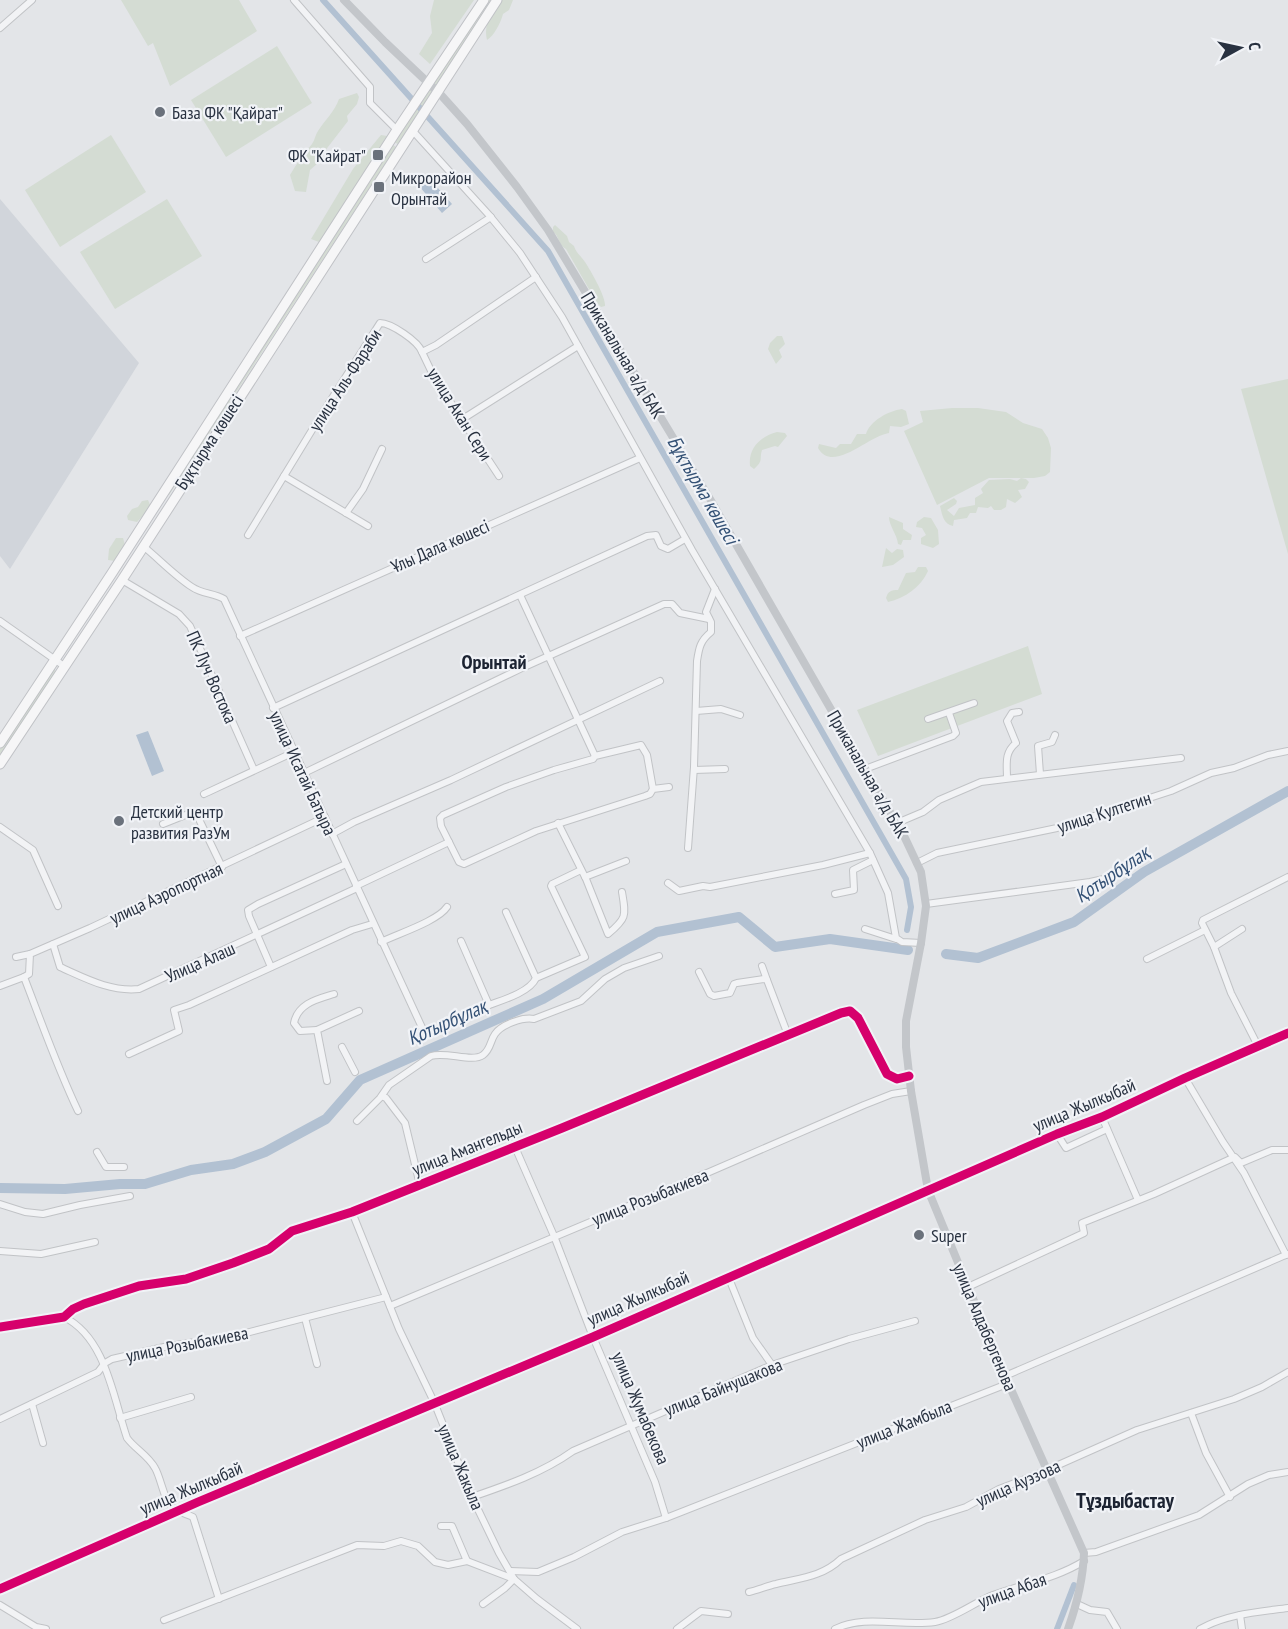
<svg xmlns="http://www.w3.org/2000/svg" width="1288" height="1629" font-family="'PT Sans Narrow',sans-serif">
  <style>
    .built { fill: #d1d5db }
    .green { fill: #d4dcd3 }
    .water { fill: #b2c1d2 }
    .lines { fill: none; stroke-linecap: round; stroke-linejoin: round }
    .canal { stroke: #b2c1d2; stroke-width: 6 }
    .river { stroke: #b2c1d2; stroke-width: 10 }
    .street-casing { stroke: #c1c3c6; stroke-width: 8 }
    .primary-casing { stroke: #c0c2c6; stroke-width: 11 }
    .street { stroke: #f2f3f5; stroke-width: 6 }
    .secondary { stroke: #c3c6ca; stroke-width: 8 }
    .primary { stroke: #f6f6f7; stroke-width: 9 }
    .cycleway-casing { stroke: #f1f3f7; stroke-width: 13 }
    .cycleway { stroke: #d6006c; stroke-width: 9 }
    .poi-dot { fill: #6a717b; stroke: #f1f3f7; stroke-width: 2 }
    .labels { text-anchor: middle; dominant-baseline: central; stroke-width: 4.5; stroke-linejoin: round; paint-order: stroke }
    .poi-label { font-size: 18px; fill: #293241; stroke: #f1f3f7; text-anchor: start }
    .street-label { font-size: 18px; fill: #293241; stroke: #f1f3f7 }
    .water-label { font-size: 20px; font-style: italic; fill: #345175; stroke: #f1f3f7 }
    .neighbourhood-label { font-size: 20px; font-weight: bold; fill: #1c2332; stroke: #f1f3f7 }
    .quarter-label { font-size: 21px; font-weight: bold; fill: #1c2332; stroke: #f1f3f7 }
  </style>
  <rect width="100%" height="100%" fill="#e3e5e8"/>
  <polygon class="built" points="0,199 139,363 10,569 0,556"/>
  <g class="green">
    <polygon points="121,0 239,0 257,31 170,86 153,43 148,46"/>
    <polygon points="434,0 474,0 430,64 419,54 432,33 430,16"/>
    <polygon points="487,0 491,0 398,144 394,142"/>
    <path d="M501 0H513L509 10 503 14C501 22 494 36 487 40 483 23 492 13 501 0Z"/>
    <polygon points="277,46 312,103 226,157 191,100"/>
    <path d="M357 93 359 97 357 104 347 116 348 121 321 156 318 163 310 170 306 192 295 191 290 175C296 164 304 154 312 144 315 140 315 135 318 131 325 120 335 111 339 99Z"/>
    <polygon points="111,135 146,192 60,247 25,190"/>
    <polygon points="381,135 387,136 386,143 324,239 319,242 311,239 353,169"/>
    <polygon points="393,145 396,147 169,495 169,490"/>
    <polygon points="167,199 202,256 115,309 80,252"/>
    <path d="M555 225 567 236 569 242 574 246C576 253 581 256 585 262 591 271 606 297 605 306L601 307 597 303 566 249C558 245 559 235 553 232V227Z"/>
    <polygon points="777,336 782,336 785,344 779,350 782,357 776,364 768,349 770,343"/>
    <polygon points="1288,379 1288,554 1241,389"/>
    <polygon points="952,408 978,408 1006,412 1023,423 1042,429 1048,438 1051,448 1050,472 1045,476 1034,478 989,478 937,505 904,431 923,422 920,411"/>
    <path d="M902 409 906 411 909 424 901 427 890 426 889 433C868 436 833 474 818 448L819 444 836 448 840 444H851L857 434H866C870 421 888 411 902 409Z"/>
    <path d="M777 432 785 433 787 436 778 447 775 446 762 450C759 460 764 460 754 469L750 466C748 448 761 436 777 432Z"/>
    <path d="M1021 478 1026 479 1029 482 1025 489 1018 490 1022 497 1015 503 1007 499 1006 507 1001 510H994L991 506 988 508 978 507 976 513H970L967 518 954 520 953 526C943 524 942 514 940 506L954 498 957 501 956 504 947 510 954 516 959 508 975 505V498L983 493 981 489 989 480 1010 479 1017 481Z"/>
    <polygon points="148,500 151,507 137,522 128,520 127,516 132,509 138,507 142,501"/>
    <path d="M889 517 903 523V529L912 535 911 540H903L901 545 898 544C897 534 889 526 889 517Z"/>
    <polygon points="924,517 931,518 938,530 939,544 933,548 921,544 921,538 926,535 922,528 916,527 917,522"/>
    <polygon points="116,538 123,538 125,545 115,561 108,560 109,549"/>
    <polygon points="886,548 892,553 897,549 903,550 904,557 893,565 882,567"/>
    <path d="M918 567H926L928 571C921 587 905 598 888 602L886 598C888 591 891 590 898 590L906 573 915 572Z"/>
    <polygon points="1028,646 1042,694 878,756 857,710"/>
    <polygon points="55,667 55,672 0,756 0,749"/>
  </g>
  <g class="water">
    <polygon points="429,178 452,204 442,213 419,186"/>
    <polygon points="148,731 164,771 152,776 136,735"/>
  </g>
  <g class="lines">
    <g class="canal">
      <polyline points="323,0 548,251 906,879 911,907 907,930"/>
      <polyline points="1057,1629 1074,1585"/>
    </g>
    <g class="river">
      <polyline points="946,954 978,958 1074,922 1144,872 1288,791"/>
      <polyline points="0,1188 65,1189 120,1184 145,1184 191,1170 233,1164 265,1152 326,1119 360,1080 543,999 657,932 739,917 775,947 830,939 908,950"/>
    </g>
    <g class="street-casing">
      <g id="street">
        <polyline points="294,0 370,87 370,103 397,130"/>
        <polyline points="0,28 32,0"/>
        <polyline points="412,130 489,215 520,253 562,317 692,550 870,853 888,893 896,938 902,942 921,943"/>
        <polyline points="426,259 491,217"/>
        <polyline points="422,352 434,377 499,476"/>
        <polyline points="461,420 578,346"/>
        <polyline points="284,476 368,526"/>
        <polyline points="346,513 363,489 382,449"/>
        <path d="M248 535 320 417 380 323C391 323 418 341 422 352L436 345 536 277"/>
        <path d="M143 546C159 559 175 576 192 587 202 594 214 593 224 599L425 1034 451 1024 489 1005 461 941"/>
        <polyline points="122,580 179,614 190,626 254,770"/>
        <polyline points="520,595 595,756"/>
        <polyline points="0,621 64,666"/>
        <polyline points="240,636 640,458"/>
        <polyline points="273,708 647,536 656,535 661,546 668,549 685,539"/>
        <polyline points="696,711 721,709 740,715"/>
        <polyline points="928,719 974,703"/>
        <polyline points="865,769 953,736 956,733 949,713"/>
        <polyline points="694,770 725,769"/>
        <polyline points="304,773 522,668 664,604 672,604 680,613 709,619"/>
        <polyline points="1040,774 1038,746 1052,742 1055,735"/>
        <path d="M1007 778C1007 764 1004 753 1016 743L1007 721 1012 713 1019 712"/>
        <polyline points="204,794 294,752"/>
        <path d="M558 823 586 879 608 934C627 918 626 916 622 892"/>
        <polyline points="897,823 923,812 939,800 981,782 1181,758"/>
        <polyline points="163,824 193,812 196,813 222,867"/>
        <polyline points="0,827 33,850 58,906"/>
        <polyline points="332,834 354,822 451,780 660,681"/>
        <polyline points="449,842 459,862 464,864 536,831 645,796 650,794 653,789 669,787"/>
        <path d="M688 848 694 767 697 661C699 648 700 641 711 632V622L706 612 715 589"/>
        <polyline points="917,863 937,853 1057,828 1171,791 1211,773 1234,768 1268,755 1288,751"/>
        <polyline points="585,877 626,861"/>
        <polyline points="668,883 679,891 703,886 710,887 823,865 870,853"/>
        <polyline points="356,886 449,842 441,826 440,818 443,815 506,787 554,770 593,759 595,756 641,745 647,755 653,789"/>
        <polyline points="835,894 854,890 853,870 873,860"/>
        <polyline points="926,904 1090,882 1113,877"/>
        <polyline points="865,929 896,939"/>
        <polyline points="1242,929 1214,947 1231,993 1258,1046"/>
        <path d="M381 942C397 934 438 921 447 907"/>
        <path d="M53 944 60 967C85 978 110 992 139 989L357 888"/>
        <polyline points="1214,947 1202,923 1203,920 1288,877"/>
        <polyline points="16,957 30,954"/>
        <polyline points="1147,959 1205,930"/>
        <polyline points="762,966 767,980"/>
        <polyline points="271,967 249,916 248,910 258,904 346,864"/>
        <polyline points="699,972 710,994 714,996 730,993 734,984 737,983 764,979 767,980 788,1035"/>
        <polyline points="24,977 29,974 30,954 90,928 325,817"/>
        <polyline points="536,978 585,957 551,886 552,884 581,870"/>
        <path d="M0 986 24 977C41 1021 57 1067 78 1111"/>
        <path d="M489 1005C503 1000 530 992 536 978L506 912"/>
        <path d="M317 1030 300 1031 294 1023C298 1003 318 999 334 994"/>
        <polyline points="342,1047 355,1072"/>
        <polyline points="129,1054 179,1031 174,1010 189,1005 352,930 372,924"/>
        <polyline points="1185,1078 1223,1142 1244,1173 1286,1255"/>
        <polyline points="327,1081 317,1030 359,1011"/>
        <polyline points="382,1096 386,1098 405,1123 420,1185"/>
        <polyline points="1102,1117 1138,1200"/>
        <path d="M357 1121 380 1098 389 1085 431 1056C446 1051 472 1063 483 1055 491 1049 490 1041 495 1034 502 1024 523 1017 534 1019L581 1001 605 979 624 968 659 956"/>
        <polyline points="1057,1134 1066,1148 1107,1129"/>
        <polyline points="515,1147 554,1236 593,1337 655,1482 666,1518"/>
        <polyline points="97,1152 106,1167 124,1167"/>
        <polyline points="0,1204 25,1212 43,1214 80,1205 130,1196"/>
        <polyline points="352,1212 399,1329 434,1402 472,1497 499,1553 514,1579 537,1599 577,1629"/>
        <polyline points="0,1251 41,1254 95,1242"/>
        <polyline points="728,1276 753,1338 772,1365"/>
        <polyline points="968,1287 1084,1233 1082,1223 1154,1194 1235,1157 1241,1163 1272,1150 1288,1150"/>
        <polyline points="390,1306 707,1173 864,1105 892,1094 911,1091"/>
        <path d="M64 1317C106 1338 113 1397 127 1438 135 1449 148 1455 155 1468 161 1478 164 1501 172 1507 177 1512 187 1514 193 1517L219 1599"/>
        <polyline points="305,1318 317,1364"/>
        <polyline points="0,1327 64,1317 73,1309 84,1304 139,1286 186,1279 233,1263 269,1249 292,1231 352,1212 562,1128 841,1013 850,1011 858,1018 887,1074 897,1079 909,1076"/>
        <polyline points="32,1404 43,1443"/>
        <polyline points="1191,1413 1206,1453 1230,1497"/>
        <polyline points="120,1418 191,1397"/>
        <polyline points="0,1419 98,1372 105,1363 112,1359 164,1347 238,1335 386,1297"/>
        <path d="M472 1497C507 1485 542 1473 573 1451L772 1365 849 1339 915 1321"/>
        <polyline points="441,1526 452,1526 467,1561"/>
        <polyline points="1084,1553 1096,1552 1199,1515 1248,1484 1269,1475 1288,1472"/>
        <polyline points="510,1571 538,1572 574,1557 622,1532 666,1518 1002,1386 1005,1376 1288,1254"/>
        <path d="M749 1592C758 1590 767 1586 776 1584 800 1578 822 1577 841 1559L925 1520 966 1507 999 1489 1038 1474 1137 1430 1234 1399 1262 1387 1288 1372"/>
        <polyline points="1077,1604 1090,1610 1107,1612 1117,1629"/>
        <polyline points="0,1605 36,1627 46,1629"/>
        <polyline points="1240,1615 1242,1629"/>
        <polyline points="164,1620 357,1545 384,1546 401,1541 418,1546 435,1562 448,1565 467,1561 514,1579 505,1588 483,1604"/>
        <polyline points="677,1629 701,1611 728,1614"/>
        <path d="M835 1629C865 1614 902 1627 935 1622 953 1619 975 1602 993 1595 1023 1584 1057 1578 1084 1561"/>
        <path d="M1200 1629C1227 1614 1258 1612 1288 1608"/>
      </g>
    </g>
    <g class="primary-casing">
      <g id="primary">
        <polyline points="0,743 112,573 397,130 484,0"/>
        <polyline points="0,764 122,580 497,0"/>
      </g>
    </g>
    <use href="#street" class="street"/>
    <g class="secondary">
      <path d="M344 0 385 42 441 95 467 124 517 187 548 230 710 499 905 838 921 872 926 906 921 943 906 1021V1047L911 1091 928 1190 1005 1376 1084 1553C1083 1580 1077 1604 1068 1629"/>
      <polyline points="0,1589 198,1502 593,1337 1057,1134 1102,1117 1185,1078 1288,1033"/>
    </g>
    <use href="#primary" class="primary"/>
    <g class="cycleway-casing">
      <g id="cycleway">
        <polyline points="0,1327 64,1317 73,1309 84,1304 139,1286 186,1279 233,1263 269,1249 292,1231 352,1212 562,1128 841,1013 850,1011 858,1018 887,1074 897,1079 909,1076"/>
        <polyline points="0,1589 198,1502 593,1337 1057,1134 1102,1117 1185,1078 1288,1033"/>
      </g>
    </g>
    <use href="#cycleway" class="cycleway"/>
  </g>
  <g class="poi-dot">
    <circle cx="160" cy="112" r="6"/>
    <rect x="372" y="149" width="12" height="12" rx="3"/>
    <rect x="373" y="181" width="12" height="12" rx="3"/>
    <circle cx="119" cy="821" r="6"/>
    <circle cx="919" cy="1235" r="6"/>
  </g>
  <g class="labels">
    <g class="poi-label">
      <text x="172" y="112">База ФК "Қайрат"</text>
      <text x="366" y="155" text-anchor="end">ФК "Кайрат"</text>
      <text x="391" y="177">Микрорайон<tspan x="391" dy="21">Орынтай</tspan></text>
      <text x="131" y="811">Детский центр<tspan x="131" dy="21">развития РазУм</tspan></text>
      <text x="931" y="1235">Super</text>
    </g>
    <g class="street-label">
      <text transform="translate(623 355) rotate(59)">Приканальная а/д БАК</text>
      <text transform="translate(345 380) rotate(-57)">улица Аль-Фараби</text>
      <text transform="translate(460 414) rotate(58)">улица Акан Сери</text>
      <text transform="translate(209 442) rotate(-57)">Бұқтырма көшесі</text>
      <text transform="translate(440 546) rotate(-24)">Ұлы Дала көшесі</text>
      <text transform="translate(212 677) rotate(66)">ПК Луч Востока</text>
      <text transform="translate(303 773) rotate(65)">улица Исатай Батыра</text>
      <text transform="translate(868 774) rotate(60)">Приканальная а/д БАК</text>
      <text transform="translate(1104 812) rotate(-18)">улица Култегин</text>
      <text transform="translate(166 893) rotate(-25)">улица Аэропортная</text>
      <text transform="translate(200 962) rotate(-24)">Улица Алаш</text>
      <text transform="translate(1084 1105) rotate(-23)">улица Жылкыбай</text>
      <text transform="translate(467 1148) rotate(-22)">улица Амангельды</text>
      <text transform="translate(650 1197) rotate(-22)">улица Розыбакиева</text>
      <text transform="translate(638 1298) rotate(-24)">улица Жылкыбай</text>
      <text transform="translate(985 1327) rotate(67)">улица Алдабергенова</text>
      <text transform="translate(187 1344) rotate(-11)">улица Розыбакиева</text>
      <text transform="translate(723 1387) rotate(-22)">улица Байнушакова</text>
      <text transform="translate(641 1408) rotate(67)">улица Жумабекова</text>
      <text transform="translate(904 1424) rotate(-22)">улица Жамбыла</text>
      <text transform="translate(461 1467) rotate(67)">улица Жакыла</text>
      <text transform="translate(1018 1483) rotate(-24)">улица Ауэзова</text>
      <text transform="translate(191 1488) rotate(-23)">улица Жылкыбай</text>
      <text transform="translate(1012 1590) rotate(-20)">улица Абая</text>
    </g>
    <g class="water-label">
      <text transform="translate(703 490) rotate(60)">Бұқтырма көшесі</text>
      <text transform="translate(1112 874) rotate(-34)">Қотырбұлақ</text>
      <text transform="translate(447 1022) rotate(-24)">Қотырбұлақ</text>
    </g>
    <g class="neighbourhood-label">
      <text x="494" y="662">Орынтай</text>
    </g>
    <g class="quarter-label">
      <text x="1125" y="1500">Тұздыбастау</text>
    </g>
  </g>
  <g transform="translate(1240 48) rotate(82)" stroke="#f1f3f7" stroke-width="4.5" paint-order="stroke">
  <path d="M0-4.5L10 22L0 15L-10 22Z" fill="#293241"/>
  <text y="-9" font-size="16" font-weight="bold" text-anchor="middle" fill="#293241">С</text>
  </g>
</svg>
